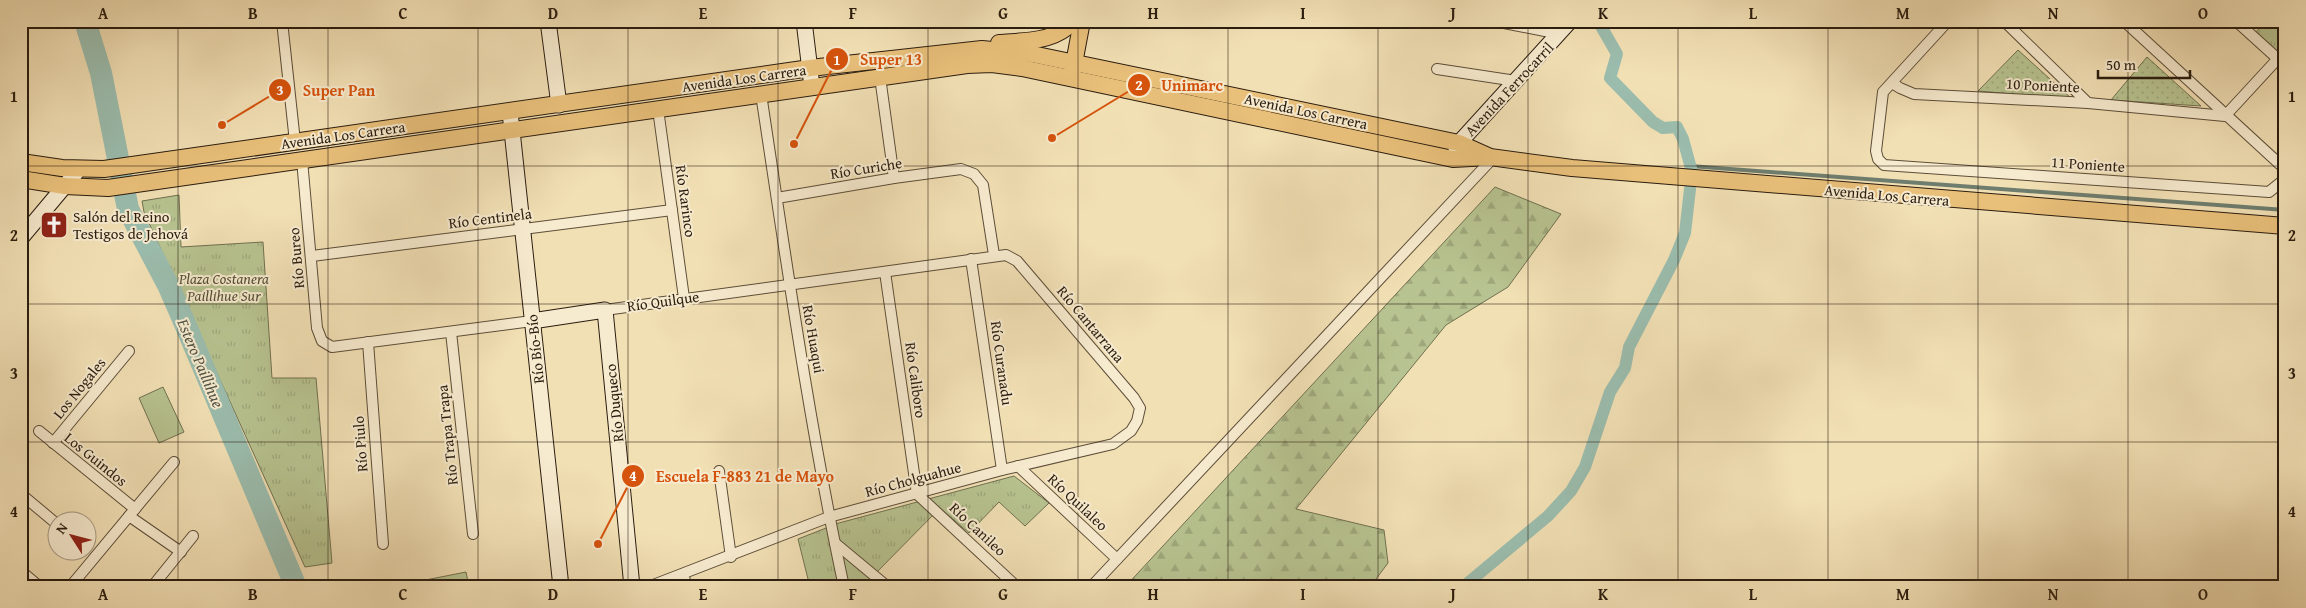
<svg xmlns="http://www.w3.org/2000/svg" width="2306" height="608" font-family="'Gentium Book Plus',serif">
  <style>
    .grass { fill: url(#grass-dots); stroke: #707050 }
    .forest { fill: url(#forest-firs); stroke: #707050 }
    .park { fill: url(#park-tufts); stroke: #707050 }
    .pitch { fill: #b7c390; stroke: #707050 }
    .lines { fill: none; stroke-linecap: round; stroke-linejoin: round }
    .stream { stroke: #6e7d6e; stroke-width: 4 }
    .canal { stroke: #9bbdae; stroke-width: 12 }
    .river { stroke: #9bbdae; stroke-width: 22 }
    .street-casing { stroke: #5c4d38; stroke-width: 12 }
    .secondary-casing { stroke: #2a1c0f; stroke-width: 17 }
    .primary-casing { stroke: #2a1c0f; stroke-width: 18 }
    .street { stroke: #f7ebcf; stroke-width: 10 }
    .secondary { stroke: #f7ebcf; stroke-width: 15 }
    .primary { stroke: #e9c07a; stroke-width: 16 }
    .grid { fill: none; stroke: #2a1c0f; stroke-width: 1; stroke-opacity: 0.55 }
    .labels { text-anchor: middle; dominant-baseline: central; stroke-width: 4; stroke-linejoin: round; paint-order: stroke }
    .street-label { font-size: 15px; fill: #2a1c0f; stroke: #f7ebcf }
    .poi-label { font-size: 15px; fill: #2a1c0f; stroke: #f7ebcf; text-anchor: start }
    .park-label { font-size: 15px; font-style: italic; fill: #544e36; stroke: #f7ebcf }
    .water-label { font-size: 16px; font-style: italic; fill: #525447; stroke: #f7ebcf }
    .leader { fill: none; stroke: #d5530c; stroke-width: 2 }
    .callout-dot { fill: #d5530c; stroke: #f7ebcf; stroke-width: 2 }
    .mark-label { font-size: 15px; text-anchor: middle; font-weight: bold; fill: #fff }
    .callout-label { font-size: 16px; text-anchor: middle; font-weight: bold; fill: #d5530c; stroke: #f7ebcf; stroke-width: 4; stroke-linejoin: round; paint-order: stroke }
    .neatline { fill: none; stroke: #2a1c0f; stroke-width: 2 }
    .grid-label { font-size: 16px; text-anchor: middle; font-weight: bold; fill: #2a1c0f }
  </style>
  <defs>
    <pattern id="grass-dots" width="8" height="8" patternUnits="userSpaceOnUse" patternTransform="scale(1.25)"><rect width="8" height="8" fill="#b7c390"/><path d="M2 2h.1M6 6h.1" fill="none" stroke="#9ea77b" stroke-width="1.8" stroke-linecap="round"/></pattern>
    <pattern id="forest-firs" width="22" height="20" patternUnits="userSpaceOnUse" patternTransform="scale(1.25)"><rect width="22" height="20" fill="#b7c390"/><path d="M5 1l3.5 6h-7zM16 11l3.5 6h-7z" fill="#9ea77b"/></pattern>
    <pattern id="park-tufts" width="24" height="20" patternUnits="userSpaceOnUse" patternTransform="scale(1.25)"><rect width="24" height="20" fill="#b7c390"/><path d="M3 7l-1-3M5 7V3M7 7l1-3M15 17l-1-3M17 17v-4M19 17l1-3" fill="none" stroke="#9ea77b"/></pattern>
  </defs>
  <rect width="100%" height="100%" fill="#f2e0b5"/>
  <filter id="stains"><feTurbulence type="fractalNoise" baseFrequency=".004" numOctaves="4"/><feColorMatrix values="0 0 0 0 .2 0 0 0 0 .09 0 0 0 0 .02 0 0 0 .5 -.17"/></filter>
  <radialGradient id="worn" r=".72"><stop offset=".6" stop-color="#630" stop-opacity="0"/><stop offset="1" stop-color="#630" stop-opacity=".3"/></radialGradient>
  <g class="grass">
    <polygon points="2018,50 2072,99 1978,91"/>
    <polygon points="2147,57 2201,106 2111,100"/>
  </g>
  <polygon class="forest" points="1495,187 1561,214 1508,287 1446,325 1296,509 1384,530 1388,563 1370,587 1125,587"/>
  <g class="park">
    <polygon points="2266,21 2285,21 2285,44 2278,52 2256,32"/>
    <polygon points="179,195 181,247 263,242 272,378 316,378 332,563 305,567 144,212 142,201"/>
    <polygon points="1014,476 1049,503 1025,526 999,502 969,533 940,508 872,577 881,587 810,587 798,539 839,523"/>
  </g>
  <g class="pitch">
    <polygon points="163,387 184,432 159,443 139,398"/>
    <polygon points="466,572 469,587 390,587"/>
  </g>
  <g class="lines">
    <polyline class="stream" points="1690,166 2285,210"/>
    <g class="canal">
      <polyline points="1598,21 1617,54 1610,78 1653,122 1663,128 1677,127 1683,139 1692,172"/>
      <polyline points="1463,587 1548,516 1571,491 1585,467 1610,392 1625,368 1629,347 1674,260 1685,233 1690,189"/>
    </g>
    <polyline class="river" points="85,21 101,73 128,209 169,287 186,326 296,587"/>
    <g class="street-casing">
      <g id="street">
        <polyline points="282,21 295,142"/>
        <polyline points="1494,21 1560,34"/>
        <polyline points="1948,21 1883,92 1876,151 1878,159 1884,165 2269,192 2285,179"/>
        <polyline points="2004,21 2088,103"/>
        <polyline points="2124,21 2285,169"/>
        <polyline points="2236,21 2278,59"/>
        <polyline points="1437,69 1516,81"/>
        <polyline points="880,77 894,178"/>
        <polyline points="1892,83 1900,88 1914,94 2088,103 2225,116 2285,51"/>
        <path d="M761 94C786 259 809 424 844 587"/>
        <polyline points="658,109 684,298"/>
        <polyline points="302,160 317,328 322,341 332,347 532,321"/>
        <polyline points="777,198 894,178 961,169 974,174 983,185 994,255"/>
        <polyline points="312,256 672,210"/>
        <polyline points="971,259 1002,470"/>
        <polyline points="885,272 917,494 1017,587"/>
        <polyline points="605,310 1006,255 1017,261 1134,398 1140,408 1137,421 1131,431 1113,444 1002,470 829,517 648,587"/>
        <polyline points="451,332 473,534"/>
        <polyline points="368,342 383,544"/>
        <polyline points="39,431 135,509"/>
        <polyline points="53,443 129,351"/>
        <polyline points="1018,466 1117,559"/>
        <polyline points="719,471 731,557"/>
        <polyline points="21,494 58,525"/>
        <polyline points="129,516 181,552"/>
        <polyline points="835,543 888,587"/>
        <polyline points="21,571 40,587"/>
        <polyline points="683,574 687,587"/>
        <polyline points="70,587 174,462"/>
        <polyline points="152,587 193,536"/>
        <polyline points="1091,587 1494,157"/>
      </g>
    </g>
    <g class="secondary-casing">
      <g id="secondary">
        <polyline points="548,21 559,105"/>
        <polyline points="804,21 812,87"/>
        <polyline points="510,112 561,587"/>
        <polyline points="1455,154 1459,143 1570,21"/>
        <polyline points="21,238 79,169"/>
        <polyline points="532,321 605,310 632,587"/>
      </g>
    </g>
    <g class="primary-casing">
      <g id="primary">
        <path d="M999 43C1022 41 1048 42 1066 28"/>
        <polyline points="1072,74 1082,21"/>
        <polyline points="21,162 62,168 104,169 810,68 982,49 1032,54 1459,143 1488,156"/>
        <polyline points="21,179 65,186 108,188 967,65 992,64 1022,68 1453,159 1490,157 1572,168 2285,226"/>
      </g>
    </g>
    <use href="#street" class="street"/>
    <use href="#secondary" class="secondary"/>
    <use href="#primary" class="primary"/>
  </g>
  <path class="grid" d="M178 21V587M328 21V587M478 21V587M628 21V587M778 21V587M928 21V587M1078 21V587M1228 21V587M1378 21V587M1528 21V587M1678 21V587M1828 21V587M1978 21V587M2128 21V587M21 166H2285M21 304H2285M21 442H2285"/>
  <defs>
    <g id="church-square" transform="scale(1.4375)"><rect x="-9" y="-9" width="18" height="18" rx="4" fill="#8f2418" stroke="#f7ebcf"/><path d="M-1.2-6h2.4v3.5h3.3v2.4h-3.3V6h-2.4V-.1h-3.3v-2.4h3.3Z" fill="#fff"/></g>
  </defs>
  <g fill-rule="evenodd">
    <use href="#church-square" x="54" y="225"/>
  </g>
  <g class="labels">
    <g class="street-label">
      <text transform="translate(744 78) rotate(-8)">Avenida Los Carrera</text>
      <text transform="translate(2043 85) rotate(3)">10 Poniente</text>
      <text transform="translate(1509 89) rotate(-47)">Avenida Ferrocarril</text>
      <text transform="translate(1306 111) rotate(12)">Avenida Los Carrera</text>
      <text transform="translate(343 135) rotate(-8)">Avenida Los Carrera</text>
      <text transform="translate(2088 164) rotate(4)">11 Poniente</text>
      <text transform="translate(866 168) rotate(-9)">Río Curiche</text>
      <text transform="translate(1887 195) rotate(5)">Avenida Los Carrera</text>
      <text transform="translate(686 201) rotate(82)">Río Rarinco</text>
      <text transform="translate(490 218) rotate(-7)">Río Centinela</text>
      <text transform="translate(296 258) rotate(-95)">Río Bureo</text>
      <text transform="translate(663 301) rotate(-8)">Río Quilque</text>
      <text transform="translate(1091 324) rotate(50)">Río Cantarrana</text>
      <text transform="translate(814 339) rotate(80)">Río Huaqui</text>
      <text transform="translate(535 349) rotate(-96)">Río Bío-Bío</text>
      <text transform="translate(1002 363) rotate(82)">Río Curanadu</text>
      <text transform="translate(916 380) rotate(82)">Río Caliboro</text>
      <text transform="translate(79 388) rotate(-51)">Los Nogales</text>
      <text transform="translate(614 403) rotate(-96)">Río Duqueco</text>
      <text transform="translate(447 435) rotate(-96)">Río Trapa Trapa</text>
      <text transform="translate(360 444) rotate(-94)">Río Piulo</text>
      <text transform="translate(96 459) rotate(39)">Los Guindos</text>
      <text transform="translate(913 479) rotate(-15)">Río Cholguahue</text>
      <text transform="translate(1078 502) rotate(43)">Río Quilaleo</text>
      <text transform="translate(978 529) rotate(43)">Río Canileo</text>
    </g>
    <g class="poi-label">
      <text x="73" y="216">Salón del Reino<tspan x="73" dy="17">Testigos de Jehová</tspan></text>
    </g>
    <g class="park-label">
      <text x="224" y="278">Plaza Costanera<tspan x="224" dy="17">Paillihue Sur</tspan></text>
    </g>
    <g class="water-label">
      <text transform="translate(201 363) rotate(67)">Estero Paillihue</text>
    </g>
  </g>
  <path class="leader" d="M794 144L837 59M1052 138L1139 85M222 125L280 90M598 544L633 476"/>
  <g class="callout-dot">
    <circle cx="794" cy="144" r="5"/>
    <circle cx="1052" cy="138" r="5"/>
    <circle cx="222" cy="125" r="5"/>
    <circle cx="598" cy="544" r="5"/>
    <circle cx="837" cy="59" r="12"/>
    <circle cx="1139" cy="85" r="12"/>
    <circle cx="280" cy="90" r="12"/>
    <circle cx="633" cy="476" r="12"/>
  </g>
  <g class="mark-label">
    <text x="837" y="65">1</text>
    <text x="1139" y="90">2</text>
    <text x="280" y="95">3</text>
    <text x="633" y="481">4</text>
  </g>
  <g class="callout-label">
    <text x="891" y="65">Super 13</text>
    <text x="1192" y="91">Unimarc</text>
    <text x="339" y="96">Super Pan</text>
    <text x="745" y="482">Escuela F-883 21 de Mayo</text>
  </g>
  <rect width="2306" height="608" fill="none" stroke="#f2e0b5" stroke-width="55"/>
  <g transform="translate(72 536) rotate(306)"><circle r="24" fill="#f7ebcf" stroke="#a59882"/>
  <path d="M0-4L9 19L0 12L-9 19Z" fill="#8f2418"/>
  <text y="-8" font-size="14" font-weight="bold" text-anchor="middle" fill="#2a1c0f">N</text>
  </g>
  <path d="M2098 70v8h92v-8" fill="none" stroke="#2a1c0f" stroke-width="2.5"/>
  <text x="2106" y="70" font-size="15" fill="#2a1c0f" stroke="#f7ebcf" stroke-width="4" paint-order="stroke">50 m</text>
  <rect x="28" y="28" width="2250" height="552" class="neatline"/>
  <g class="grid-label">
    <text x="103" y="19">A</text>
    <text x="253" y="19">B</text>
    <text x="403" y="19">C</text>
    <text x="553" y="19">D</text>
    <text x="703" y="19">E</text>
    <text x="853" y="19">F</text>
    <text x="1003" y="19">G</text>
    <text x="1153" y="19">H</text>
    <text x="1303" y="19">I</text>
    <text x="1453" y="19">J</text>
    <text x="1603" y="19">K</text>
    <text x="1753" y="19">L</text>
    <text x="1903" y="19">M</text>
    <text x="2053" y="19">N</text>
    <text x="2203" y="19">O</text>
    <text x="14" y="102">1</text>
    <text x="2292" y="102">1</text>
    <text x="14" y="241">2</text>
    <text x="2292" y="241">2</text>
    <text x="14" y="379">3</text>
    <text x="2292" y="379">3</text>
    <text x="14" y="517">4</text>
    <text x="2292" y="517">4</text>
    <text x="103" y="600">A</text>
    <text x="253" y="600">B</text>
    <text x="403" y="600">C</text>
    <text x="553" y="600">D</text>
    <text x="703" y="600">E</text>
    <text x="853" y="600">F</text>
    <text x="1003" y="600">G</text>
    <text x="1153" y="600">H</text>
    <text x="1303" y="600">I</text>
    <text x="1453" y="600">J</text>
    <text x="1603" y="600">K</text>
    <text x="1753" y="600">L</text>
    <text x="1903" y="600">M</text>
    <text x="2053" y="600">N</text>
    <text x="2203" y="600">O</text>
  </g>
  <rect width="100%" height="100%" filter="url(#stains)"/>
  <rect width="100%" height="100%" fill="url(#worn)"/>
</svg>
